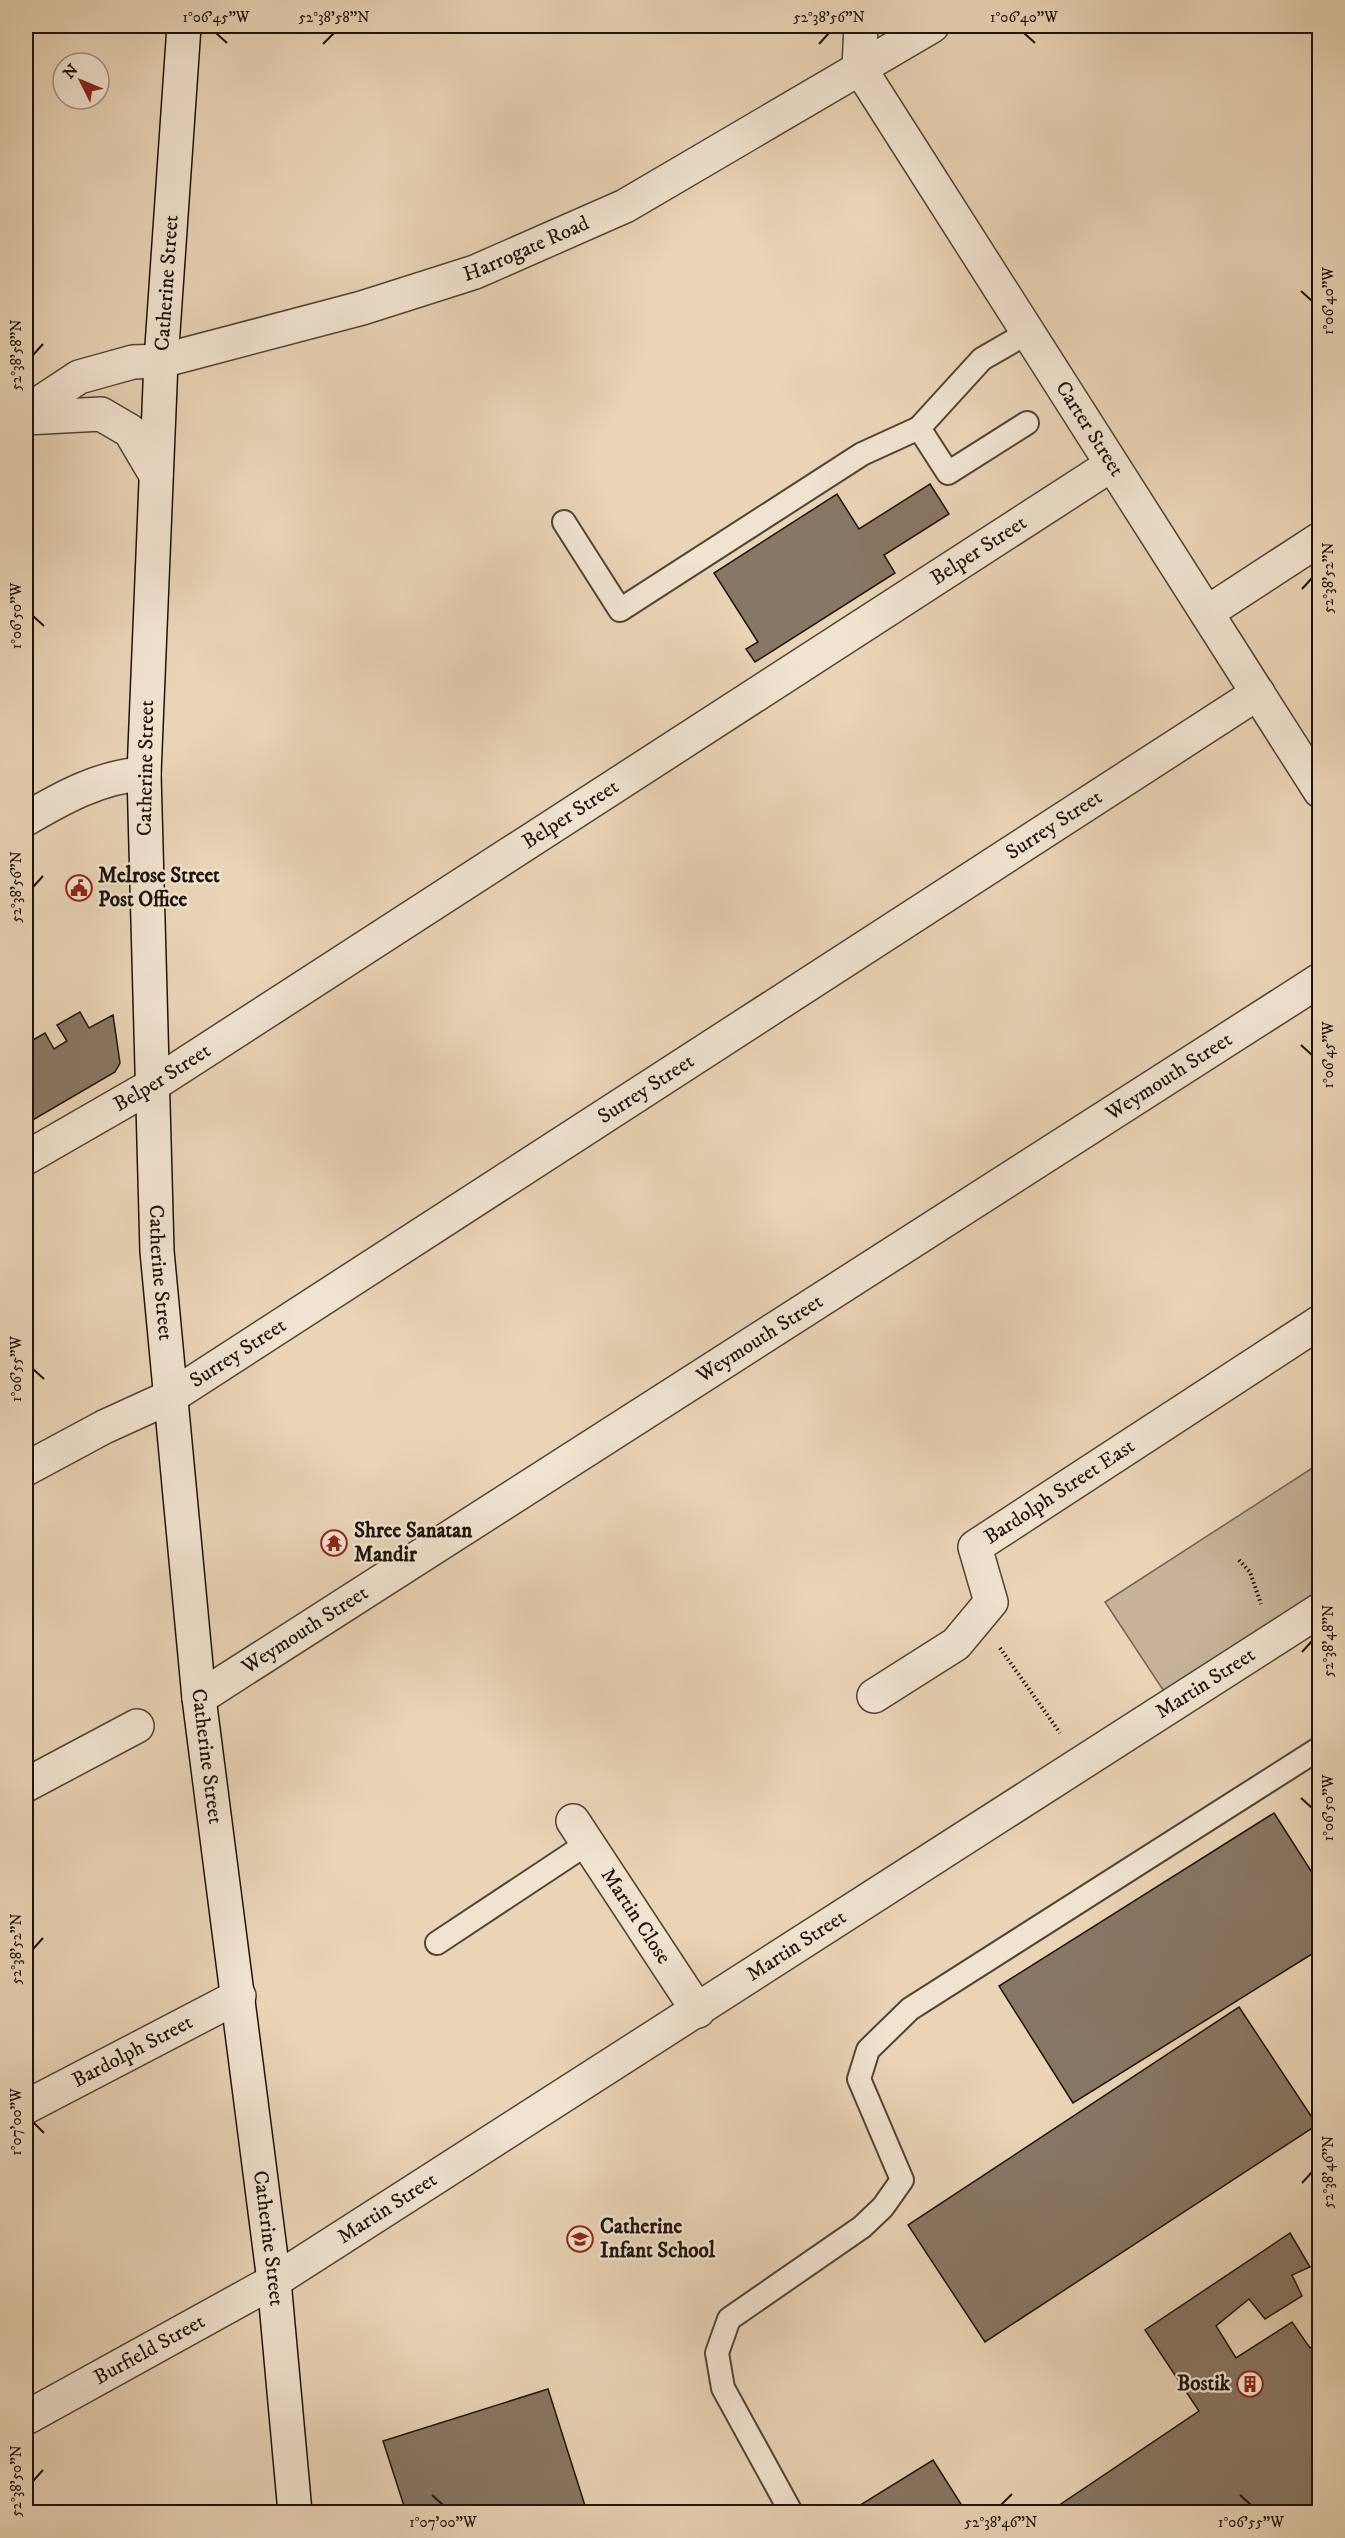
<svg xmlns="http://www.w3.org/2000/svg" width="1345" height="2538" font-family="'IM FELL DW Pica',serif">
  <style>
    .green { fill: #c6b399; stroke: #726352; stroke-width: 1.5 }
    .building { fill: #887764; stroke: #1e130c; stroke-width: 1.5 }
    .lines { fill: none; stroke-linecap: round; stroke-linejoin: round }
    .lane-casing { stroke: #514336; stroke-width: 26 }
    .street-casing { stroke: #514336; stroke-width: 36 }
    .secondary-casing { stroke: #1e130c; stroke-width: 36 }
    .path { stroke: #1e130c; stroke-width: 4; stroke-dasharray: 1.5 3; stroke-linecap: butt }
    .lane { stroke: #f1e3d0; stroke-width: 22 }
    .street { stroke: #f1e3d0; stroke-width: 33 }
    .secondary { stroke: #f1e3d0; stroke-width: 33 }
    .ticks { fill: none; stroke: #1e130c; stroke-width: 2 }
    .labels { text-anchor: middle; dominant-baseline: central; stroke-width: 4.5; stroke-linejoin: round; paint-order: stroke }
    .street-label { font-size: 21px; fill: #1e130c; stroke: #f1e3d0 }
    .poi-label { font-size: 21px; font-weight: bold; fill: #1e130c; stroke: #f1e3d0; text-anchor: start }
    .neatline { fill: none; stroke: #1e130c; stroke-width: 2 }
    .ticks-label { font-size: 15px; text-anchor: middle; fill: #1e130c }
  </style>
  <rect width="100%" height="100%" fill="#e9d4b6"/>
  <filter id="stains"><feTurbulence type="fractalNoise" baseFrequency=".00333" numOctaves="4"/><feColorMatrix values="0 0 0 0 .2 0 0 0 0 .09 0 0 0 0 .02 0 0 0 .5 -.17"/></filter>
  <radialGradient id="worn" r=".72"><stop offset=".6" stop-color="#630" stop-opacity="0"/><stop offset="1" stop-color="#630" stop-opacity=".3"/></radialGradient>
  <polygon class="green" points="1314,1467 1319,1484 1319,1603 1169,1699 1105,1602"/>
  <g class="building">
    <polygon points="930,484 949,514 884,555 895,573 755,662 746,649 758,642 714,573 837,494 859,529"/>
    <polygon points="80,1012 89,1028 113,1015 120,1063 115,1072 26,1124 26,1066 32,1063 26,1052 26,1044 45,1033 54,1049 67,1041 57,1025"/>
    <polygon points="1274,1813 1320,1885 1320,1949 1073,2103 999,1986"/>
    <polygon points="1239,2007 1317,2125 985,2342 908,2225"/>
    <polygon points="1290,2233 1310,2267 1292,2275 1302,2296 1265,2319 1249,2299 1216,2326 1236,2358 1292,2322 1310,2348 1320,2342 1320,2512 1049,2512 1199,2411 1145,2330"/>
    <polygon points="548,2389 587,2512 406,2512 383,2441"/>
    <polygon points="933,2460 966,2512 849,2512"/>
  </g>
  <g class="lines">
    <g class="lane-casing">
      <g id="lane">
        <polyline points="919,428 948,473 1027,423"/>
        <polyline points="564,522 620,610 862,454 919,428 982,359 1027,333"/>
        <polyline points="437,1943 588,1843"/>
        <polyline points="791,2512 723,2388 717,2353 729,2319 862,2227 883,2207 902,2180 859,2079 868,2050 910,2009 1320,1748"/>
      </g>
    </g>
    <g class="street-casing">
      <g id="street">
        <path id="s1" d="M859 67 1320 791"/>
        <polyline points="859,67 861,26"/>
        <path id="s2" d="M26 412 79 377 133 362 161 361 362 308 475 272 625 206 932 26"/>
        <polyline points="26,418 101,414 130,431 156,475"/>
        <polyline points="1208,612 1320,539"/>
        <path d="M26 819C62 798 101 776 144 774"/>
        <path id="s3" d="M26 1158 151 1086 1111 465"/>
        <path id="s4" d="M26 1469 104 1427 172 1396 1258 693"/>
        <path id="s5" d="M874 1696 956 1644 991 1602 975 1547 1320 1322"/>
        <path id="s6" d="M199 1698 1320 980"/>
        <polyline points="26,1785 137,1726"/>
        <path id="s7" d="M573 1821 698 2011"/>
        <path id="s8" d="M26 2107 239 1996"/>
        <path id="s9" d="M26 2418 274 2281 1320 1610"/>
      </g>
    </g>
    <g class="secondary-casing">
      <g id="secondary">
        <path id="s10" d="M184 26 161 361 144 774 157 1251 199 1698 274 2281 295 2512"/>
      </g>
    </g>
    <g class="path">
      <polyline points="1239,1560 1250,1572 1261,1604"/>
      <polyline points="1000,1648 1060,1733"/>
    </g>
    <use href="#lane" class="lane"/>
    <use href="#street" class="street"/>
    <use href="#secondary" class="secondary"/>
  </g>
  <path class="ticks" d="M216 33 227 43M1024 33 1035 43M323 44 334 33M819 44 829 33M1301 291 1312 301M33 355 43 344M1302 589 1312 578M33 616 44 626M33 887 43 876M1301 1045 1312 1055M33 1369 44 1379M1302 1652 1312 1641M1301 1798 1312 1808M33 1949 43 1938M33 2122 44 2133M1302 2183 1312 2172M33 2481 43 2470M432 2495 443 2505M1240 2495 1251 2505M1001 2505 1012 2494"/>
  <defs>
    <g id="civic-ring" transform="scale(1.35)"><circle r="9.5" fill="#f1e3d0" stroke="#8f2418" stroke-width="1.5"/><path d="M-.6-6.5H3V-4.5H.6V-3L4-1V1h2V6H-6V1h2V-1L-.6-3ZM-1.2 2.5V6h2.4V2.5Z" fill="#8f2418"/></g>
    <g id="temple-ring" transform="scale(1.35)"><circle r="9.5" fill="#f1e3d0" stroke="#8f2418" stroke-width="1.5"/><path d="M0-6L5-2H3V0L6.5 2.5H4V6H1.5V3h-3V6H-4V2.5H-6.5L-3 0V-2H-5Z" fill="#8f2418"/></g>
    <g id="school-ring" transform="scale(1.35)"><circle r="9.5" fill="#f1e3d0" stroke="#8f2418" stroke-width="1.5"/><path d="M0-5L7-2L0 1L-7-2ZM-4 1L0 2.5L4 1V4Q0 6-4 4Z" fill="#8f2418"/></g>
    <g id="building-ring" transform="scale(1.35)"><circle r="9.5" fill="#f1e3d0" stroke="#8f2418" stroke-width="1.5"/><path d="M-4-6H4V6H1V3H-1V6H-4ZM-2.5-4.3h1.7v1.8h-1.7ZM.8-4.3h1.7v1.8H.8ZM-2.5-1h1.7V.8h-1.7ZM.8-1h1.7V.8H.8Z" fill="#8f2418"/></g>
  </defs>
  <g fill-rule="evenodd">
    <use href="#civic-ring" x="79" y="888"/>
    <use href="#temple-ring" x="334" y="1543"/>
    <use href="#school-ring" x="580" y="2239"/>
    <use href="#building-ring" x="1250" y="2384"/>
  </g>
  <g class="labels">
    <g class="street-label">
      <text stroke="none"><textPath href="#s2" startOffset="530">Harrogate Road</textPath></text>
      <text transform="translate(167 283) rotate(-86)">Catherine Street</text>
      <text stroke="none"><textPath href="#s1" startOffset="429">Carter Street</textPath></text>
      <text stroke="none"><textPath href="#s3" startOffset="1130">Belper Street</textPath></text>
      <text transform="translate(146 768) rotate(-89)">Catherine Street</text>
      <text stroke="none"><textPath href="#s3" startOffset="644">Belper Street</textPath></text>
      <text stroke="none"><textPath href="#s4" startOffset="1214">Surrey Street</textPath></text>
      <text stroke="none"><textPath href="#s6" startOffset="1152">Weymouth Street</textPath></text>
      <text stroke="none"><textPath href="#s3" startOffset="158">Belper Street</textPath></text>
      <text stroke="none"><textPath href="#s4" startOffset="728">Surrey Street</textPath></text>
      <text stroke="none"><textPath href="#s10" startOffset="1248">Catherine Street</textPath></text>
      <text stroke="none"><textPath href="#s6" startOffset="666">Weymouth Street</textPath></text>
      <text stroke="none"><textPath href="#s4" startOffset="242">Surrey Street</textPath></text>
      <text stroke="none"><textPath href="#s5" startOffset="310">Bardolph Street East</textPath></text>
      <text stroke="none"><textPath href="#s6" startOffset="126">Weymouth Street</textPath></text>
      <text stroke="none"><textPath href="#s9" startOffset="1390">Martin Street</textPath></text>
      <text stroke="none"><textPath href="#s10" startOffset="1734">Catherine Street</textPath></text>
      <text stroke="none"><textPath href="#s7" startOffset="114">Martin Close</textPath></text>
      <text stroke="none"><textPath href="#s9" startOffset="904">Martin Street</textPath></text>
      <text stroke="none"><textPath href="#s8" startOffset="120">Bardolph Street</textPath></text>
      <text stroke="none"><textPath href="#s9" startOffset="418">Martin Street</textPath></text>
      <text stroke="none"><textPath href="#s10" startOffset="2220">Catherine Street</textPath></text>
      <text stroke="none"><textPath href="#s9" startOffset="141">Burfield Street</textPath></text>
    </g>
    <g class="poi-label">
      <text x="98" y="876">Melrose Street<tspan x="98" dy="24">Post Office</tspan></text>
      <text x="354" y="1531">Shree Sanatan<tspan x="354" dy="24">Mandir</tspan></text>
      <text x="600" y="2227">Catherine<tspan x="600" dy="24">Infant School</tspan></text>
      <text x="1230" y="2384" text-anchor="end">Bostik</text>
    </g>
  </g>
  <rect width="1345" height="2538" fill="none" stroke="#e9d4b6" stroke-width="66"/>
  <g transform="translate(81 81) rotate(313)"><circle r="28" fill="#f1e3d0" stroke="#9d9082" stroke-width="1.5"/>
  <path d="M0-4.5L10 22L0 15L-10 22Z" fill="#8f2418"/>
  <text y="-9" font-size="16" font-weight="bold" text-anchor="middle" fill="#1e130c">N</text>
  </g>
  <rect x="33" y="33" width="1279" height="2472" class="neatline"/>
  <g class="ticks-label">
    <text x="216" y="22">1°06'45"W</text>
    <text x="334" y="22">52°38'58"N</text>
    <text x="829" y="22">52°38'56"N</text>
    <text x="1024" y="22">1°06'40"W</text>
    <text transform="translate(1328 301) rotate(-90)" y="5">1°06'40"W</text>
    <text transform="translate(16 355) rotate(-90)" y="5">52°38'58"N</text>
    <text transform="translate(1328 578) rotate(-90)" y="5">52°38'52"N</text>
    <text transform="translate(16 616) rotate(-90)" y="5">1°06'50"W</text>
    <text transform="translate(16 887) rotate(-90)" y="5">52°38'56"N</text>
    <text transform="translate(1328 1055) rotate(-90)" y="5">1°06'45"W</text>
    <text transform="translate(16 1369) rotate(-90)" y="5">1°06'55"W</text>
    <text transform="translate(1328 1641) rotate(-90)" y="5">52°38'48"N</text>
    <text transform="translate(1328 1808) rotate(-90)" y="5">1°06'50"W</text>
    <text transform="translate(16 1949) rotate(-90)" y="5">52°38'52"N</text>
    <text transform="translate(16 2122) rotate(-90)" y="5">1°07'00"W</text>
    <text transform="translate(1328 2172) rotate(-90)" y="5">52°38'46"N</text>
    <text transform="translate(16 2481) rotate(-90)" y="5">52°38'50"N</text>
    <text x="443" y="2527">1°07'00"W</text>
    <text x="1001" y="2527">52°38'46"N</text>
    <text x="1251" y="2527">1°06'55"W</text>
  </g>
  <rect width="100%" height="100%" filter="url(#stains)"/>
  <rect width="100%" height="100%" fill="url(#worn)"/>
</svg>
